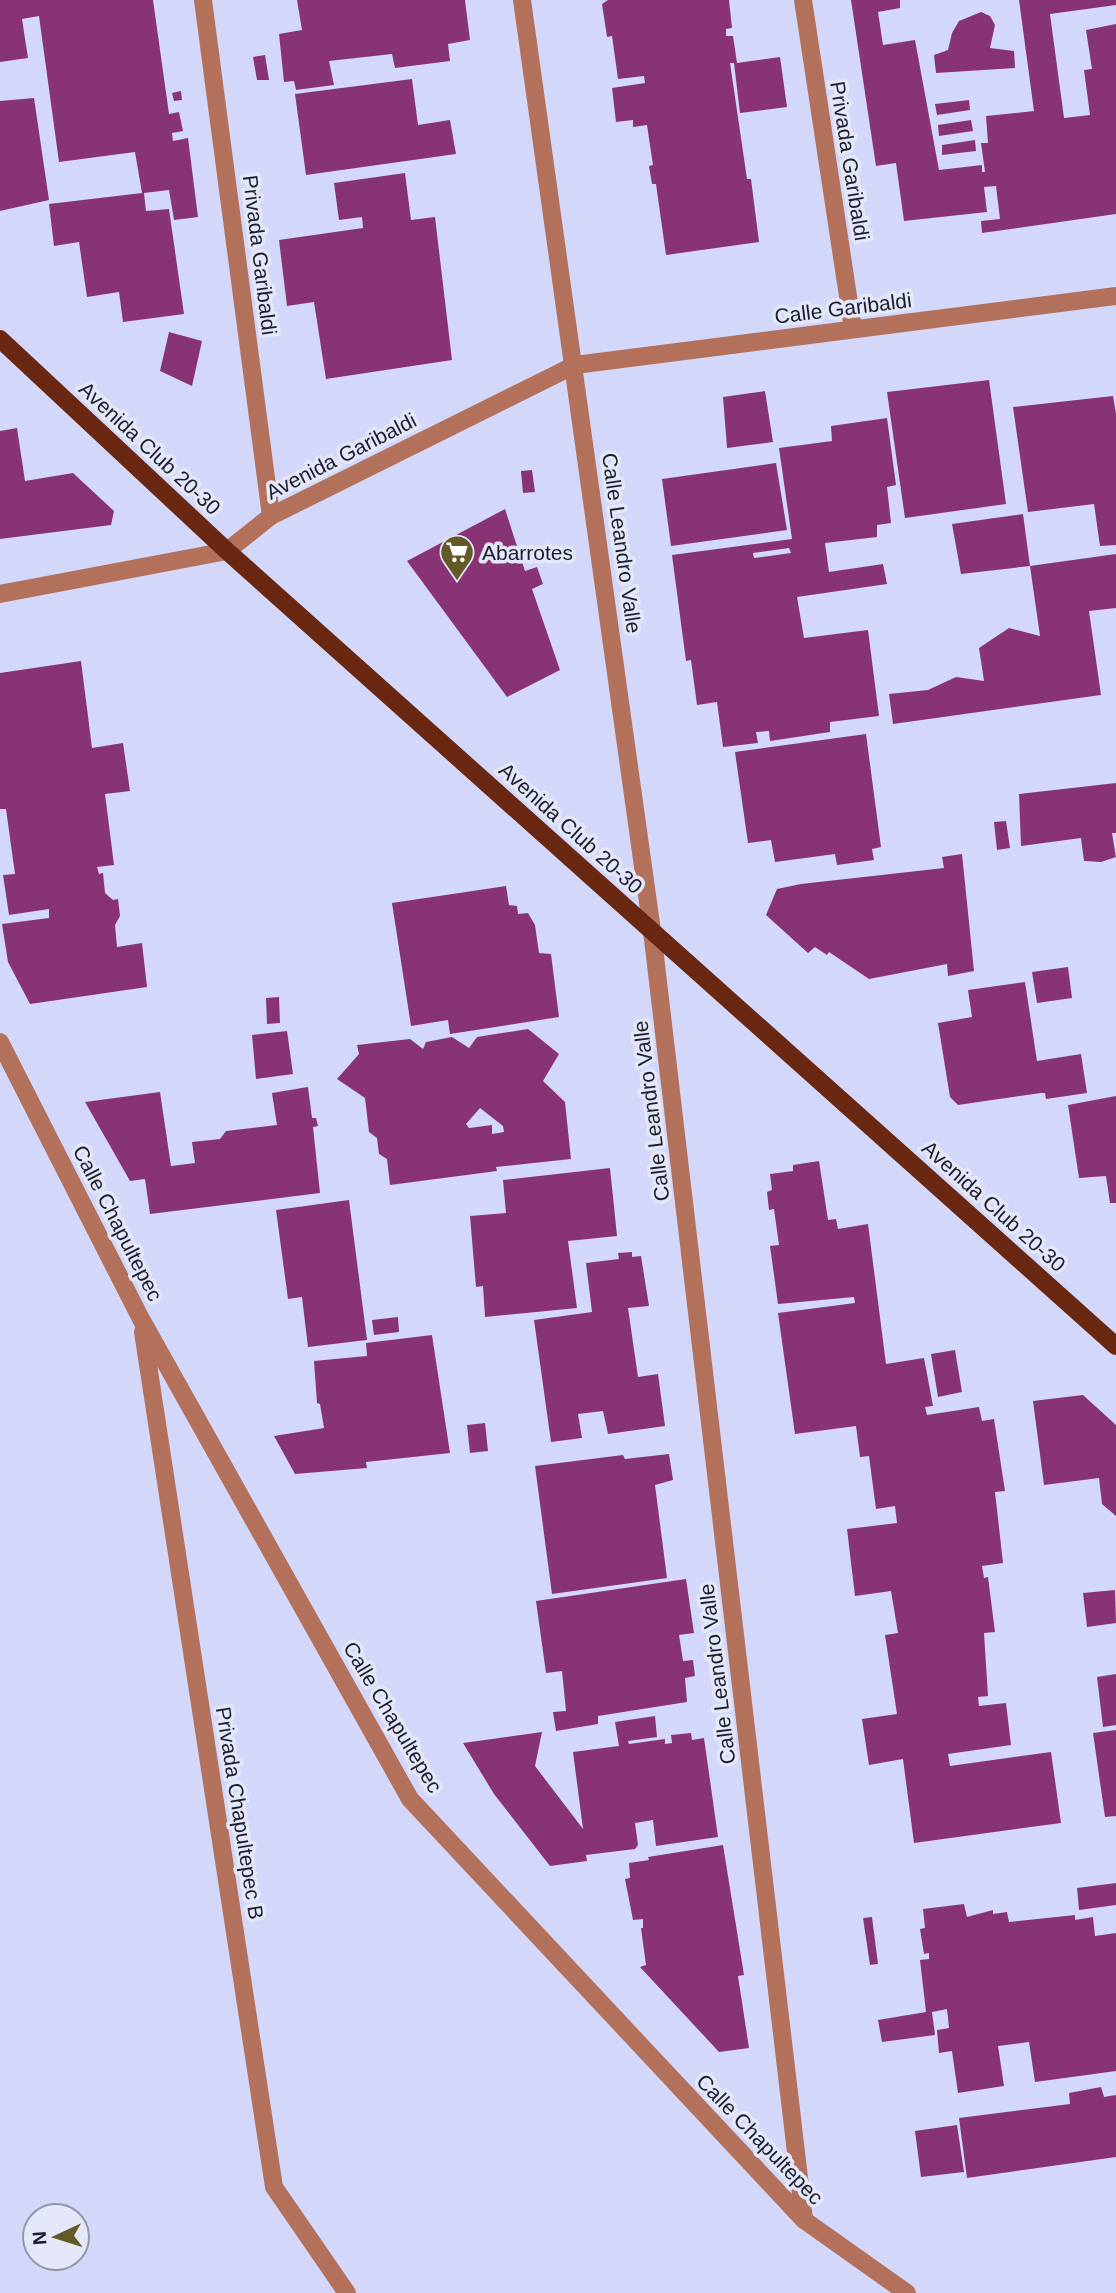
<svg xmlns="http://www.w3.org/2000/svg" width="1116" height="2293" font-family="Helvetica,sans-serif">
  <style>
    .building { fill: #883474; fill-rule: evenodd }
    .lines { fill: none; stroke-linecap: round; stroke-linejoin: round }
    .minor { stroke: #b3715c; stroke-width: 18 }
    .major { stroke: #6a2711; stroke-width: 18 }
    .labels { text-anchor: middle; dominant-baseline: central; stroke-width: 7; stroke-linejoin: round; paint-order: stroke }
    .street-label { font-size: 21px; fill: #1c1e2d; stroke: #e4e7f8 }
    .poi-label { font-size: 21px; fill: #1c1e2d; stroke: #e4e7f8; text-anchor: start }
  </style>
  <rect width="100%" height="100%" fill="#d3d8fb"/>
  <g class="building">
    <polygon points="0,0 153,0 169,114 179,112 183,131 172,133 173,141 188,138 198,217 174,220 169,190 144,193 146,211 169,209 184,314 123,322 119,292 87,297 79,242 54,246 49,204 142,193 135,152 59,162 39,16 22,19 28,58 0,62"/>
    <polygon points="297,0 465,0 470,40 448,44 450,61 395,68 392,54 329,61 334,85 296,90 294,81 284,82 279,34 302,30"/>
    <polygon points="608,0 729,0 732,28 726,29 726,36 733,36 737,63 780,57 787,107 740,113 734,63 730,63 747,179 751,179 759,242 666,255 656,184 652,184 649,166 653,165 647,125 633,127 633,120 616,122 612,88 645,83 644,76 618,79 612,36 607,37 602,4"/>
    <polygon points="851,0 900,0 900,8 878,12 883,45 915,40 939,170 982,165 982,172 985,172 981,143 988,143 986,116 1034,111 1019,0 1116,0 1116,5 1050,14 1064,118 1090,115 1084,70 1092,69 1086,30 1116,24 1116,214 982,233 981,221 1000,219 996,186 984,187 987,212 904,221 896,163 876,166"/>
    <polygon points="981,12 990,16 995,25 990,48 1014,51 1015,68 936,73 934,55 948,50 952,33 959,21"/>
    <polygon points="265,55 269,80 257,80 253,57"/>
    <polygon points="412,79 418,125 450,120 456,154 306,175 295,94"/>
    <polygon points="181,91 182,100 174,101 172,93"/>
    <polygon points="34,98 49,200 0,211 0,101"/>
    <polygon points="969,100 970,110 937,115 935,104"/>
    <polygon points="971,120 973,131 939,136 938,125"/>
    <polygon points="975,140 976,151 942,155 942,145"/>
    <polygon points="405,173 411,220 435,217 452,360 326,379 314,302 287,306 279,240 363,228 362,217 339,220 334,183"/>
    <polygon points="169,332 202,341 192,386 160,371"/>
    <polygon points="989,380 1006,504 905,518 887,392"/>
    <polygon points="765,391 773,442 727,448 723,397"/>
    <polygon points="1113,396 1116,414 1116,545 1100,546 1094,504 1028,512 1013,407"/>
    <path d="M887 418 896 485 887 487 891 523 877 525V537L825 543 829 572 883 564 887 584 797 597 804 638 868 630 879 716 830 722V732L770 741 769 731 756 732 758 743 723 747 717 702 697 705 691 660 686 661 672 555 792 539 779 448 832 441 831 426ZM789 548 791 553 754 558 753 553Z"/>
    <polygon points="17,428 25,481 73,473 114,511 111,525 0,539 0,431"/>
    <polygon points="776,463 787,530 671,546 662,479"/>
    <polygon points="532,470 535,492 523,493 521,471"/>
    <polygon points="505,509 525,571 537,567 543,584 532,589 560,670 507,697 407,561"/>
    <polygon points="1023,514 1030,566 961,574 952,524"/>
    <polygon points="1116,554 1116,608 1089,611 1101,695 893,724 889,694 928,690 956,677 984,681 979,648 1009,628 1040,636 1030,566"/>
    <polygon points="81,661 92,748 123,743 130,791 105,794 114,865 97,867 99,874 103,873 105,893 113,900 118,899 120,916 115,925 117,947 142,943 147,987 30,1004 8,962 2,924 49,918 49,909 9,915 3,875 15,874 6,809 0,809 0,673"/>
    <polygon points="866,734 881,847 872,849 874,860 837,865 835,854 775,862 771,840 748,843 735,752"/>
    <polygon points="1116,783 1116,833 1112,833 1116,857 1101,862 1084,861 1081,838 1021,846 1019,794"/>
    <polygon points="1006,821 1010,848 997,850 994,822"/>
    <polygon points="962,854 974,971 948,976 947,964 869,979 829,952 827,955 815,947 808,953 766,915 777,889 801,884 944,868 942,857"/>
    <polygon points="506,886 509,905 517,906 518,914 528,913 535,925 539,953 551,954 559,1017 450,1034 448,1020 411,1026 392,903"/>
    <polygon points="1068,967 1072,998 1037,1003 1032,972"/>
    <polygon points="1025,982 1037,1061 1081,1054 1087,1093 1046,1099 1045,1093 1041,1093 958,1105 950,1097 938,1023 972,1017 968,990"/>
    <polygon points="279,997 280,1023 267,1024 266,998"/>
    <path d="M528 1029 559 1054 543 1081 565 1102 571 1159 496 1167 497 1171 390 1185 387 1159 379 1154 377 1138 369 1132 365 1098 337 1079 359 1054 357 1045 410 1039 423 1049 426 1042 452 1037 469 1048 477 1037ZM480 1108 503 1126 504 1132 492 1134V1125L469 1128 466 1124Z"/>
    <polygon points="287,1031 293,1074 256,1079 252,1035"/>
    <polygon points="308,1087 312,1118 316,1118 318,1126 313,1127 320,1193 150,1214 145,1179 130,1181 85,1102 160,1092 171,1166 195,1163 192,1142 220,1139 226,1131 277,1125 272,1093"/>
    <polygon points="1116,1096 1116,1203 1110,1203 1106,1176 1079,1178 1068,1105"/>
    <polygon points="819,1161 828,1220 836,1219 838,1229 868,1224 886,1364 924,1358 933,1406 925,1407 927,1415 979,1407 982,1421 994,1419 1005,1491 995,1492 1003,1563 982,1566 984,1578 988,1577 995,1632 984,1633 988,1696 978,1697 979,1706 1006,1703 1011,1745 948,1754 950,1766 1051,1752 1061,1823 914,1843 903,1759 869,1765 862,1719 897,1714 885,1635 898,1633 891,1591 855,1596 847,1529 897,1523 895,1506 876,1509 869,1456 860,1457 856,1426 795,1434 778,1313 855,1303 854,1297 778,1304 770,1246 779,1245 774,1209 769,1210 767,1192 772,1190 770,1174 793,1171 793,1165"/>
    <polygon points="610,1168 617,1236 568,1241 577,1308 485,1317 483,1286 476,1287 470,1216 506,1213 503,1180"/>
    <polygon points="349,1200 367,1340 308,1347 302,1297 288,1299 276,1210"/>
    <polygon points="632,1252 632,1257 641,1256 649,1306 628,1308 638,1377 658,1374 665,1426 608,1434 603,1411 578,1414 582,1438 551,1442 534,1320 592,1312 586,1263 619,1259 618,1253"/>
    <polygon points="398,1317 399,1332 374,1335 372,1320"/>
    <polygon points="432,1335 450,1453 366,1462 367,1468 295,1474 274,1436 324,1428 320,1404 317,1403 314,1361 367,1356 366,1343"/>
    <polygon points="955,1350 962,1392 938,1397 931,1354"/>
    <polygon points="1083,1395 1116,1425 1116,1516 1102,1504 1099,1478 1044,1485 1033,1401"/>
    <polygon points="485,1423 488,1451 470,1453 467,1425"/>
    <polygon points="669,1454 673,1480 655,1485 667,1578 552,1594 535,1466 623,1455 625,1459"/>
    <polygon points="686,1579 694,1633 679,1635 683,1661 693,1660 695,1676 685,1678 687,1702 598,1716 598,1724 556,1731 553,1712 566,1711 562,1671 546,1673 536,1601"/>
    <polygon points="1115,1590 1116,1623 1087,1627 1083,1593"/>
    <polygon points="1116,1674 1116,1725 1103,1727 1097,1677"/>
    <polygon points="655,1716 657,1737 628,1741 629,1744 665,1739 665,1744 672,1743 671,1735 691,1733 692,1740 704,1738 718,1837 656,1846 653,1820 635,1823 638,1845 635,1849 586,1855 587,1861 550,1866 494,1794 463,1743 542,1732 535,1766 583,1829 573,1752 619,1746 615,1722"/>
    <polygon points="1116,1730 1116,1816 1105,1817 1093,1733"/>
    <polygon points="723,1845 744,1975 738,1976 749,2048 719,2052 640,1967 646,1965 641,1928 643,1928 643,1919 633,1920 625,1879 630,1878 629,1863 649,1860 648,1857"/>
    <polygon points="1116,1883 1116,1905 1079,1910 1077,1888"/>
    <polygon points="964,1904 967,1917 993,1910 993,1914 1007,1912 1009,1922 1075,1915 1075,1920 1093,1917 1095,1936 1116,1933 1116,2071 1035,2082 1029,2042 998,2046 1004,2086 958,2093 952,2051 939,2053 937,2030 949,2028 947,2009 932,2012 935,2035 882,2042 878,2020 926,2012 920,1960 929,1959 929,1953 924,1954 920,1929 925,1928 923,1909"/>
    <polygon points="872,1917 878,1964 870,1965 863,1918"/>
    <polygon points="1101,2087 1104,2097 1116,2095 1116,2157 967,2178 959,2118 1070,2104 1069,2093"/>
    <polygon points="957,2125 964,2172 921,2177 915,2131"/>
  </g>
  <g class="lines">
    <g class="minor">
      <polyline points="203,0 271,516"/>
      <polyline points="522,0 652,931 804,2220"/>
      <polyline points="803,0 853,329"/>
      <polyline points="0,594 227,551 271,516 575,365 1116,296"/>
      <polyline points="0,1042 141,1319 410,1799 804,2220 907,2293"/>
      <polyline points="143,1332 274,2187 347,2293"/>
    </g>
    <polyline class="major" points="0,339 227,551 1116,1346"/>
  </g>
  <defs>
    <g id="supermarket-pin" transform="scale(1.75)"><path d="M0 17L-7.5 6A9.5 9.5 0 1 1 7.5 6Z" fill="#645a27" stroke="#e4e7f8"/><path d="M-6-5.5h2.5l.6 2H6L4.5 2H-2.5L-4.4-4H-6ZM-1.5 3.2a1.3 1.3 0 1 0 .1 0ZM3 3.2a1.3 1.3 0 1 0 .1 0Z" fill="#fff"/></g>
  </defs>
  <g fill-rule="evenodd">
    <use href="#supermarket-pin" x="457" y="552"/>
  </g>
  <g class="labels">
    <g class="street-label">
      <text transform="translate(850 161) rotate(81)">Privada Garibaldi</text>
      <text transform="translate(260 255) rotate(83)">Privada Garibaldi</text>
      <text transform="translate(843 308) rotate(-7)">Calle Garibaldi</text>
      <text transform="translate(150 448) rotate(43)">Avenida Club 20-30</text>
      <text transform="translate(341 456) rotate(-27)">Avenida Garibaldi</text>
      <text transform="translate(622 543) rotate(82)">Calle Leandro Valle</text>
      <text transform="translate(571 828) rotate(42)">Avenida Club 20-30</text>
      <text transform="translate(651 1111) rotate(-97)">Calle Leandro Valle</text>
      <text transform="translate(994 1206) rotate(42)">Avenida Club 20-30</text>
      <text transform="translate(118 1223) rotate(63)">Calle Chapultepec</text>
      <text transform="translate(717 1674) rotate(-97)">Calle Leandro Valle</text>
      <text transform="translate(393 1717) rotate(59)">Calle Chapultepec</text>
      <text transform="translate(240 1813) rotate(81)">Privada Chapultepec B</text>
      <text transform="translate(760 2139) rotate(46)">Calle Chapultepec</text>
    </g>
    <g class="poi-label">
      <text x="482" y="552">Abarrotes</text>
    </g>
  </g>
  <g transform="translate(56 2237) rotate(266)"><circle r="33" fill="#e4e7f8" stroke="#9497a7" stroke-width="2"/>
  <path d="M0-5L12 26L0 18L-12 26Z" fill="#645a27"/>
  <text y="-10" font-size="19" font-weight="bold" text-anchor="middle" fill="#1c1e2d">N</text>
  </g>
</svg>
